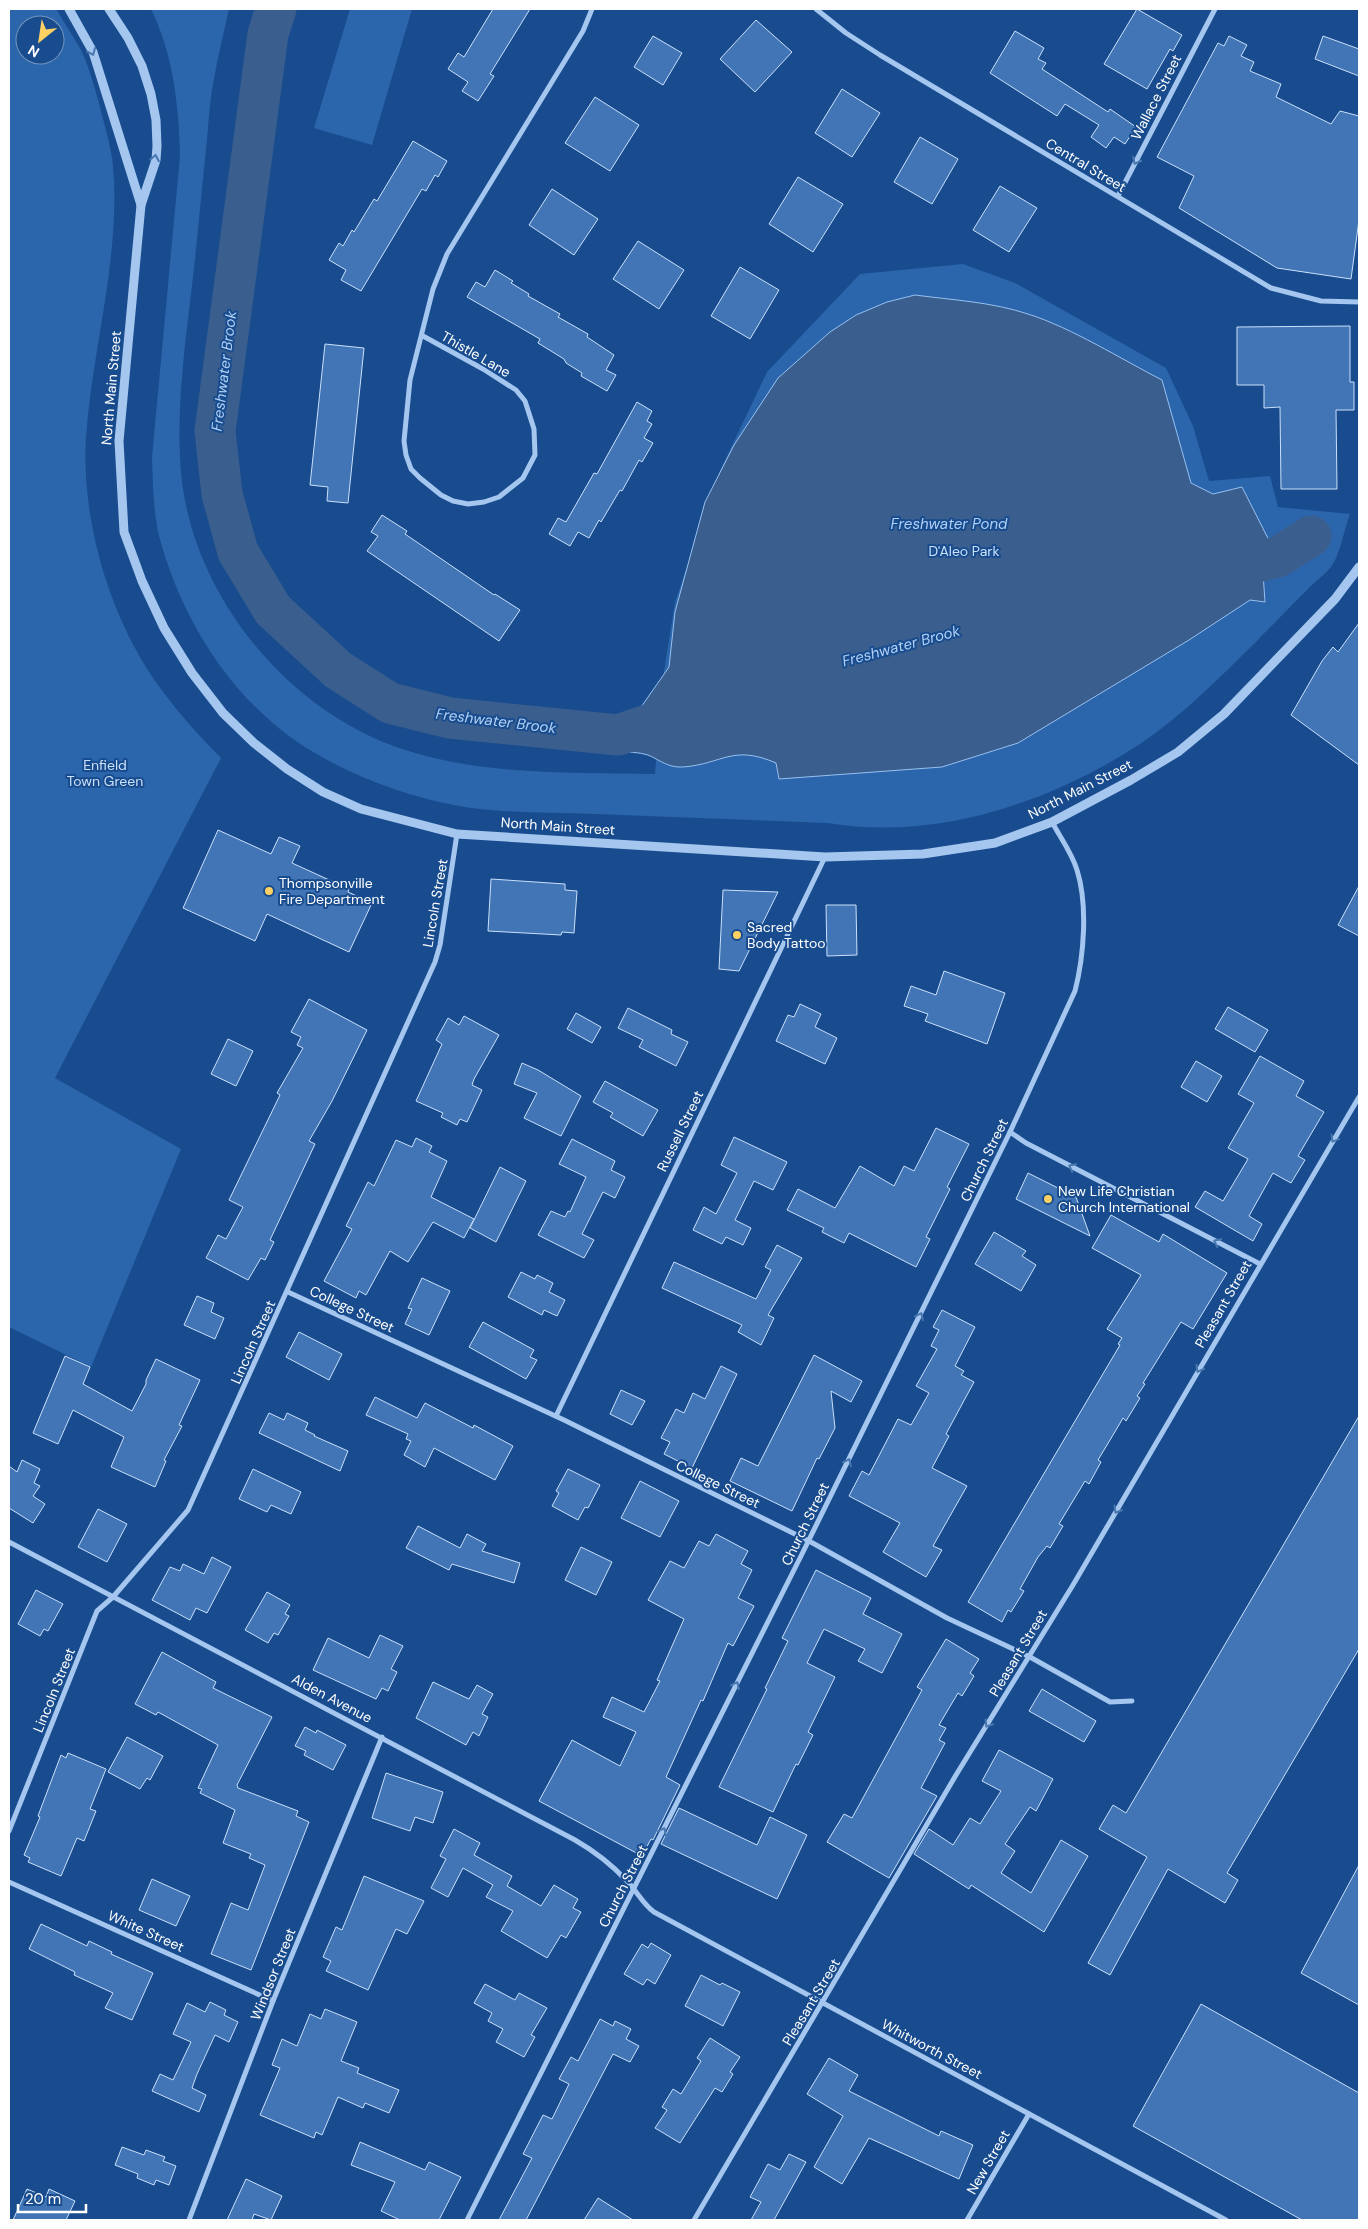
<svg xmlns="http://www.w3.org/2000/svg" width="1368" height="2229" font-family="'DM Sans',sans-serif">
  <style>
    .green { fill: #2b65ac; fill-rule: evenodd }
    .water { fill: #3a5f8f; stroke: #97c1f1 }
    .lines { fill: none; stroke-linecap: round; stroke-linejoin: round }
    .river { stroke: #3a5f8f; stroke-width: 41 }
    .building { fill: #4175b6; stroke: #cae0fa }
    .minor { stroke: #a4c6ef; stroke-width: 5 }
    .tertiary { stroke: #a4c6ef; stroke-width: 9 }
    .oneway { stroke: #4977b0 }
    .poi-dot { fill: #ffd162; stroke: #184c8e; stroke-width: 2 }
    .labels { text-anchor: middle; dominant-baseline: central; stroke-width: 4; stroke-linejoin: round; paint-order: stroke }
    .street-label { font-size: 14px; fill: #fff; stroke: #184c8e }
    .park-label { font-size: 14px; fill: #cae0fa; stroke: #184c8e }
    .poi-label { font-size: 14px; fill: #fff; stroke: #184c8e; text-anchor: start }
    .water-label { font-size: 15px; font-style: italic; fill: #b0d0f6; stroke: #184c8e }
  </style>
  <rect width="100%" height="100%" fill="#184c8e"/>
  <g class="green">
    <path d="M9 9H56C64 22 73 36 81 50 89 66 94 86 99 103 104 124 111 145 113 166 121 257 92 348 86 438 81 521 110 618 158 685 177 711 198 735 221 758L55 1078 181 1149 91 1367 9 1327ZM25 25H55V55H25Z"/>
    <path d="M151 9H229C224 32 218 55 214 79 210 98 209 119 207 139 203 179 199 219 195 259 188 324 177 391 180 457 184 583 280 707 399 748 481 776 569 772 655 774L662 684 675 602 719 473 767 372 860 274 963 264 1015 283 1166 368 1193 426 1209 481 1270 476 1278 507 1350 514C1344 530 1341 550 1333 564 1328 572 1318 579 1311 586 1293 604 1274 623 1256 642 1219 678 1182 716 1140 744 1050 803 935 841 828 823 750 820 672 817 595 814 548 812 500 814 454 805 390 793 312 761 265 716 213 669 177 603 159 536 153 510 153 483 152 457L180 156C179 106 173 54 151 9Z"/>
    <polygon points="350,9 412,9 372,145 314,128"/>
  </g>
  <path class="water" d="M915 295C952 300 992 302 1028 314 1072 328 1121 359 1162 380L1191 483 1213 494 1242 487 1282 566 1263 573 1265 602 1250 600 1189 640 1018 743 942 767 779 779 776 763C732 744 723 764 683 767 668 768 660 760 648 755 639 752 626 752 617 751L619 715 639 710 669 667 675 612 705 502 734 445 778 378 830 332 856 315 887 302Z"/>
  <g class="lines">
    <g class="river">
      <polyline points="276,9 268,34 215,431 222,494 238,552 273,610 338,670 390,703 450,718 618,735 671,717"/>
      <polyline points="1223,570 1278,557 1311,536"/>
    </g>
  </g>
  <g class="building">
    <polygon points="493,9 530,9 490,74 494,76 478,101 462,91 468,82 448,69 458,53 464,57"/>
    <polygon points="1137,9 1182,35 1173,51 1170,49 1147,89 1104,64"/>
    <polygon points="756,20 792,52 755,92 720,59"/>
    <polygon points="1015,31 1044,48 1038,59 1046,63 1042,69 1108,112 1110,109 1136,127 1125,144 1114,137 1106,148 1091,137 1099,125 1065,104 1057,116 990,73"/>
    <polygon points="653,36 682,53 663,85 634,67"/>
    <polygon points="1229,36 1247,45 1241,56 1254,62 1250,71 1281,84 1276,97 1331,124 1340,111 1359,116 1359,220 1351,279 1277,268 1179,208 1194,176 1157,157 1218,43 1224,46"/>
    <polygon points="1323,36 1359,49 1359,76 1315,59"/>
    <polygon points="842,89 880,113 852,157 815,133"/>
    <polygon points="595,97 639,125 610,171 565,143"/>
    <polygon points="920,137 958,159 932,204 894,182"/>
    <polygon points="413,141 447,161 438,177 435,175 426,191 422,189 361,291 341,280 346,270 329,260 339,243 343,246 352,230 354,232 374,199 377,201"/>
    <polygon points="798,177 843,204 813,252 769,224"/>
    <polygon points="1000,186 1037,208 1009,252 973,230"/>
    <polygon points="552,189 598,219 574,255 529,225"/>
    <polygon points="638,241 684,270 659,309 613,279"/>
    <polygon points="740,267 779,290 750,339 711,316"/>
    <polygon points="495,270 513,281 511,283 529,294 528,296 560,314 558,317 588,334 587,337 614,355 606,370 616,375 607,391 581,376 582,373 566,363 564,359 538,343 540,339 467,297 476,282 485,287"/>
    <polygon points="1350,326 1350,382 1354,382 1354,410 1336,410 1337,489 1281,489 1280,407 1264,408 1264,385 1237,385 1237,327"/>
    <polygon points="325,344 364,348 348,503 327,501 328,487 310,485"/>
    <polygon points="637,402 652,411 647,421 652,424 644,438 653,443 642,462 639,460 622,491 620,490 601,522 599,520 589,538 578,532 570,546 549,534 558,518 566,522 594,473 597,474"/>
    <polygon points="382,515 407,531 405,534 494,595 495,594 520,610 499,641 367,551 378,536 371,532"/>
    <polygon points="1359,623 1359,765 1291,715 1322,661 1333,647 1338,652"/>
    <polygon points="218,830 271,854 279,837 300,846 292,863 349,889 348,892 372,903 349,952 267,914 255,941 183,908"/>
    <polygon points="491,879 565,884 565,890 577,891 574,933 562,932 561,935 488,931"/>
    <polygon points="1359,886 1359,936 1338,925"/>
    <polygon points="723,890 778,892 739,971 719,969"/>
    <polygon points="826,905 856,905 857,955 827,956"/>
    <polygon points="944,971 1005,993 987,1044 925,1021 928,1014 904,1006 911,986 936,995"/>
    <polygon points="309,999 367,1030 332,1101 309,1141 315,1144 270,1240 274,1242 265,1260 261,1258 248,1280 206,1258 218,1235 226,1239 243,1207 229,1200 280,1095 277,1093 303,1048 297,1045 301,1037 291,1032"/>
    <polygon points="800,1004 821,1014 815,1027 837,1038 825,1064 776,1041 788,1015 794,1017"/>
    <polygon points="1228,1007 1268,1030 1255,1052 1215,1029"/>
    <polygon points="628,1008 672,1030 671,1034 688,1042 676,1066 639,1047 643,1040 618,1028"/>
    <polygon points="576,1013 601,1027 592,1043 567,1029"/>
    <polygon points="464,1016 499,1035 474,1079 472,1085 482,1090 467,1122 460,1119 457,1125 441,1117 443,1113 416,1101 442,1044 436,1040 448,1018 459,1025"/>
    <polygon points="228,1039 253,1051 236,1086 211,1074"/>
    <polygon points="1260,1056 1304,1081 1296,1096 1324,1112 1298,1156 1305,1160 1291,1183 1273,1173 1249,1216 1262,1224 1253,1241 1195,1207 1205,1191 1223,1201 1248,1159 1228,1148 1254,1103 1238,1094"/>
    <polygon points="1196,1061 1222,1076 1207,1102 1181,1087"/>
    <polygon points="522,1063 538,1070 581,1096 561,1136 524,1118 537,1093 514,1084"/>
    <polygon points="605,1081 658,1110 643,1136 610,1117 613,1113 593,1102"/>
    <polygon points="936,1128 969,1144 947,1187 950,1189 926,1237 930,1239 916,1267 849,1233 844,1243 822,1232 824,1228 787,1210 798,1189 835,1208 860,1166 894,1186 904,1166 914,1171"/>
    <polygon points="734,1137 787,1162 773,1190 754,1181 735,1220 751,1228 743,1245 726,1237 722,1244 693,1230 704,1207 716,1214 737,1173 721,1165"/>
    <polygon points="416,1138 432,1146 429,1152 447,1161 431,1197 474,1219 464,1238 433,1222 408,1262 390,1251 366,1295 359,1291 356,1298 324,1281 352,1229 346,1226 368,1182 374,1186 396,1140 412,1147"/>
    <polygon points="572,1139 615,1161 611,1170 625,1177 615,1198 603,1192 582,1234 594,1240 584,1258 538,1235 551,1211 565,1217 568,1211 570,1212 586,1177 559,1164"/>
    <polygon points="500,1167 526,1181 496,1242 470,1228"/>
    <polygon points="1028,1173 1076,1197 1090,1236 1016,1199"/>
    <polygon points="1111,1215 1159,1242 1163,1234 1227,1273 1193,1329 1181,1322 1143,1383 1145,1384 1137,1396 1140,1398 1126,1421 1123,1418 1116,1430 1098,1460 1101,1462 1089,1484 1085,1481 1059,1524 1063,1526 1050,1548 1047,1546 1038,1557 1020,1589 1024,1591 1011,1612 1008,1610 1002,1622 968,1602 1120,1345 1118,1344 1122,1338 1107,1329 1141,1275 1092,1248"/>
    <polygon points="994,1232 1026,1251 1022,1256 1036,1265 1021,1291 975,1264"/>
    <polygon points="777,1245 802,1258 768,1315 774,1318 761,1345 738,1332 742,1325 662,1288 674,1262 756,1299 771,1270 765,1267"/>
    <polygon points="521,1272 535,1279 537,1275 553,1283 549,1292 565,1300 557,1316 544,1310 542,1315 508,1297"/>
    <polygon points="422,1278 450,1291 429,1335 405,1324 412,1309 408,1308"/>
    <polygon points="197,1296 214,1303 211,1312 224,1318 215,1339 184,1325"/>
    <polygon points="942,1310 975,1327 955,1366 964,1371 961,1375 974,1382 946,1434 949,1436 932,1468 967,1486 933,1546 942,1550 926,1577 883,1552 900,1523 849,1496 862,1471 869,1475 898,1419 911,1425 929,1393 916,1386 937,1349 931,1346 939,1330 933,1327"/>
    <polygon points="483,1322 534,1350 530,1357 537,1360 526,1379 469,1347"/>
    <polygon points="299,1332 342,1354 329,1380 286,1357"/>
    <polygon points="814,1355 862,1381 851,1402 831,1391 835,1428 819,1459 817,1458 792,1511 730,1481 741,1458 758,1466"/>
    <polygon points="65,1356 90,1367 83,1384 132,1411 146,1384 146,1380 156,1359 200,1380 179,1425 182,1426 164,1460 166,1461 155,1487 111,1467 124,1437 73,1410 58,1444 33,1433"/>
    <polygon points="721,1366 737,1374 692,1468 664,1454 670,1442 661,1438 676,1409 684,1413 693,1393 705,1399"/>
    <polygon points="621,1390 645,1401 632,1425 610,1414"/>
    <polygon points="375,1397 417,1418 425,1403 473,1428 474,1425 513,1446 495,1480 434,1448 425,1467 404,1455 411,1441 406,1439 408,1434 366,1415"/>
    <polygon points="269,1413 284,1420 287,1413 308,1423 305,1430 315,1435 314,1436 348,1451 340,1471 259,1433"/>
    <polygon points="1359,1416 1359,1649 1227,1873 1238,1880 1225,1903 1168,1869 1110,1975 1088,1963 1147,1857 1099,1829 1113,1805 1126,1813"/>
    <polygon points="22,1460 40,1469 34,1483 40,1486 33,1496 45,1504 33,1523 9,1508 9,1466 17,1472"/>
    <polygon points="253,1469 301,1492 291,1514 271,1505 267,1512 239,1499"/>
    <polygon points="568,1469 600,1485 588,1508 585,1507 578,1520 552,1506 559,1493 556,1491"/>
    <polygon points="640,1481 679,1501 660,1537 621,1518"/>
    <polygon points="98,1509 127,1524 107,1562 78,1547"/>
    <polygon points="418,1526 460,1548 467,1534 486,1544 482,1551 520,1563 514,1583 452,1564 449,1570 406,1548"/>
    <polygon points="716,1534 748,1551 741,1564 752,1570 738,1598 754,1606 733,1646 728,1643 703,1701 701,1700 666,1777 680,1785 653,1840 651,1839 642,1856 539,1801 572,1740 620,1766 636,1732 603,1717 612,1697 644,1712 660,1681 657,1680 684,1619 648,1600 670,1561 684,1568 699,1541 709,1546"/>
    <polygon points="581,1547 612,1562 596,1595 565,1580"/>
    <polygon points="212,1557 231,1567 207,1613 196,1608 190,1620 152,1600 170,1567 180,1571 183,1564 204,1574"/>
    <polygon points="816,1570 871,1598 863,1614 902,1634 882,1673 858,1661 865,1649 824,1629 807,1663 835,1677 808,1732 813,1735 798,1765 796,1764 773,1812 719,1787 767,1689 765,1688 788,1641 782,1638"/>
    <polygon points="36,1590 63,1604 48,1631 44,1629 40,1636 18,1624"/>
    <polygon points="267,1592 290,1605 285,1614 289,1616 278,1635 274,1633 268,1643 245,1630"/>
    <polygon points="380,1635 403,1646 391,1669 397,1672 388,1691 382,1688 376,1699 313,1670 328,1638 369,1658"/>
    <polygon points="946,1639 979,1659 970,1673 974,1676 962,1696 958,1693 939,1725 946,1728 939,1740 945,1743 921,1788 937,1796 889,1878 827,1842 844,1814 852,1818 922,1690 917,1687"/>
    <polygon points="162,1652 216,1682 213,1688 272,1717 237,1785 238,1788 298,1811 296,1816 309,1822 251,1970 211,1954 231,1903 248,1910 265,1865 249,1858 251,1854 223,1843 235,1810 200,1793 202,1789 198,1788 218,1745 158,1712 156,1715 135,1704"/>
    <polygon points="433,1682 469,1699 477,1685 493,1694 482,1714 488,1717 479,1736 473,1732 466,1745 416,1718"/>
    <polygon points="1042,1689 1096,1721 1084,1742 1029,1711"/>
    <polygon points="305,1727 316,1733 317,1730 346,1745 333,1770 304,1755 306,1751 295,1746"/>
    <polygon points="127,1737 163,1756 150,1780 147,1778 140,1789 108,1772"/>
    <polygon points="999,1750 1053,1779 1036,1811 1030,1807 1005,1844 1015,1851 1001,1873 1031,1893 1061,1840 1088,1856 1044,1932 971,1885 969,1889 914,1854 929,1829 953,1845 970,1818 980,1824 1001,1791 982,1781"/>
    <polygon points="68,1753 106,1769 90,1809 96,1811 84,1841 77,1838 61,1876 28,1862 30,1858 24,1855 40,1817 38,1816 61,1755 66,1758"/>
    <polygon points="386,1773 443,1792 433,1823 415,1817 410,1831 372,1818"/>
    <polygon points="679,1808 757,1845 770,1817 807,1835 777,1899 661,1844"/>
    <polygon points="454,1829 480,1843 474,1855 512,1876 507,1886 541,1906 554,1885 578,1899 573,1908 581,1912 566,1938 561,1935 547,1958 501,1931 513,1911 486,1897 493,1885 463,1868 448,1897 431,1888 446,1859 440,1856"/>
    <polygon points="1359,1865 1359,2005 1301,1973"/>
    <polygon points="364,1876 424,1901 407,1934 396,1929 368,1990 326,1971 331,1961 323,1957 336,1927 342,1930"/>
    <polygon points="152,1879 190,1896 176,1926 139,1910"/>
    <polygon points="41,1924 87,1946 89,1941 112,1952 111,1954 153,1973 132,2020 105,2008 113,1993 74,1975 75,1972 29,1949"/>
    <polygon points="651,1943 671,1955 655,1984 647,1979 643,1985 624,1974 642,1944 648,1948"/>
    <polygon points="701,1975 720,1985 722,1983 740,1992 723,2026 685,2006"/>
    <polygon points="485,1984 515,2000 519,1993 547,2008 531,2035 535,2037 524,2057 496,2042 503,2029 488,2021 492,2013 474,2003"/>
    <polygon points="210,2002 226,2010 224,2015 238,2022 229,2042 215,2035 197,2074 192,2088 206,2095 199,2112 152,2091 160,2074 173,2080 191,2042 173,2034 187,2003 205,2012"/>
    <polygon points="1201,2004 1359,2093 1359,2220 1302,2220 1133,2126"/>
    <polygon points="325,2009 357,2022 341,2061 359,2068 357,2073 399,2090 389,2113 365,2103 363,2108 338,2097 322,2135 316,2132 314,2138 260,2115 280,2068 272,2065 282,2039 297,2046 310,2014 321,2019"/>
    <polygon points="600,2019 613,2026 615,2021 631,2029 626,2039 639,2046 630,2062 613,2054 526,2220 499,2220 532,2158 523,2154 543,2115 552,2119 569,2084 559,2079 571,2057 578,2061"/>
    <polygon points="710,2038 740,2057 730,2072 733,2074 722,2092 715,2088 680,2143 655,2128 667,2110 662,2107 673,2089 681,2094 701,2061 697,2058"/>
    <polygon points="829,2058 858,2075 849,2091 939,2136 941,2131 973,2145 959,2179 869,2138 842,2184 814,2167 843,2116 807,2094"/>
    <polygon points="360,2142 425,2170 429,2162 461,2177 439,2220 400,2220 381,2211 395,2182 351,2165"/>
    <polygon points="122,2147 144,2155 146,2150 165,2157 163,2161 176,2166 169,2185 156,2180 154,2185 137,2178 138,2174 115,2165"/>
    <polygon points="789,2154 806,2162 774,2220 751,2220 761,2202 750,2197 768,2164 780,2170"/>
    <polygon points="246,2179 282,2196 271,2220 254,2214 252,2220 227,2220"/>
    <polygon points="27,2189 46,2197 49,2189 75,2201 66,2220 13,2220"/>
    <polygon points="598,2198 633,2220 584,2220"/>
  </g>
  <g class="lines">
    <g class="minor">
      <polyline points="816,9 846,33 880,55 1271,288 1321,301 1359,302"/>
      <polyline points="1118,196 1215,9"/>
      <polyline points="423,336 483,369 516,390 525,401 534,429 535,455 523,478 499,497 484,502 468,504 453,501 441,495 420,478 411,469 406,455 404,441 410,380 433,289 447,254 583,31 592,9"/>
      <polyline points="1010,1132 1026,1143 1260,1264"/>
      <polyline points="288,1292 564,1420 809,1541 947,1618 1030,1657 1110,1702 1132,1701"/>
      <polyline points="556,1416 825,857"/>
      <path d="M9 1542 575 1840C594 1851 611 1864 626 1880 637 1891 642 1903 654 1912L1226 2220"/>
      <polyline points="9,1831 97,1611 113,1597 188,1510 435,962 440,945 457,834"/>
      <polyline points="9,1882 273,2001"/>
      <polyline points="189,2220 273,2001 382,1737"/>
      <path d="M467 2220 801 1556 1010 1132 1075 991C1084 956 1088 905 1077 870 1072 853 1060 837 1052 822"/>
      <polyline points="694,2220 956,1775 1073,1585 1359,1097"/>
      <polyline points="967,2220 1029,2114"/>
    </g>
    <g class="tertiary">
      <polyline points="69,9 93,52 141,205"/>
      <polyline points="109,9 128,38 142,66 151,94 156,120 157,146 156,160 141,205 119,441 124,532 142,581 164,628 192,673 223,713 254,743 287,769 323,792 361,809 457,834 825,857 923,854 995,843 1052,822 1131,780 1178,752 1224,714 1335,599 1359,567"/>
    </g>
  </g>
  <defs><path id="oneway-chevron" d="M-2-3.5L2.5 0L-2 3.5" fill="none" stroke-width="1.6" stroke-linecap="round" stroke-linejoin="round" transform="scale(1.25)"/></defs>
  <g class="oneway">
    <use href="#oneway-chevron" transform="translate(92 52) rotate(66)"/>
    <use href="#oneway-chevron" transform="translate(155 158) rotate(-79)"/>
    <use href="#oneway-chevron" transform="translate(1136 161) rotate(117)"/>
    <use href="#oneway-chevron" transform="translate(1334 1139) rotate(121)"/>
    <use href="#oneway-chevron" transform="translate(1072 1167) rotate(-153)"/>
    <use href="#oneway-chevron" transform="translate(1217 1242) rotate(-153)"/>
    <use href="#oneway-chevron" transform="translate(920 1316) rotate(-64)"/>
    <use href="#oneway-chevron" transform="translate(1199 1369) rotate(120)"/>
    <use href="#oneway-chevron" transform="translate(848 1462) rotate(-64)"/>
    <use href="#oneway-chevron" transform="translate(1117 1510) rotate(120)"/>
    <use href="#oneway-chevron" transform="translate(736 1685) rotate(-63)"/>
    <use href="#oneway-chevron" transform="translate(988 1724) rotate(122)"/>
    <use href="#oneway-chevron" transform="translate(663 1831) rotate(-63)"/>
  </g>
  <g class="poi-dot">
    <circle cx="269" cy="891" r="5"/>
    <circle cx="737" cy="935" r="5"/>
    <circle cx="1048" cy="1199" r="5"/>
  </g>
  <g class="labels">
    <g class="street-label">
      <text transform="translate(1156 97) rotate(-63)">Wallace Street</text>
      <text transform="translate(1086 165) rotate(31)">Central Street</text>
      <text transform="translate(476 354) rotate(30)">Thistle Lane</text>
      <text transform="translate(111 388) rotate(-85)">North Main Street</text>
      <text transform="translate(1080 789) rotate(-27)">North Main Street</text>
      <text transform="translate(558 826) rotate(4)">North Main Street</text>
      <text transform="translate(435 903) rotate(-80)">Lincoln Street</text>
      <text transform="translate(680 1131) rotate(-64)">Russell Street</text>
      <text transform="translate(984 1160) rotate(-64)">Church Street</text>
      <text transform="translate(1223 1304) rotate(-60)">Pleasant Street</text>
      <text transform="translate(352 1309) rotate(25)">College Street</text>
      <text transform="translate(253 1342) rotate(-66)">Lincoln Street</text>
      <text transform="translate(718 1484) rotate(26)">College Street</text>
      <text transform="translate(805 1524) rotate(-64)">Church Street</text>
      <text transform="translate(1018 1653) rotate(-59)">Pleasant Street</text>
      <text transform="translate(54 1690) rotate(-68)">Lincoln Street</text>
      <text transform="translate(332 1698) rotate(28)">Alden Avenue</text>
      <text transform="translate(623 1886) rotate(-63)">Church Street</text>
      <text transform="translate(146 1931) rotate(24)">White Street</text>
      <text transform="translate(273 1974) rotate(-68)">Windsor Street</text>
      <text transform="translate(811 2002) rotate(-59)">Pleasant Street</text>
      <text transform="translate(932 2049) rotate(28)">Whitworth Street</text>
      <text transform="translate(988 2162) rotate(-60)">New Street</text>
    </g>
    <g class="park-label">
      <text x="964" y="551">D'Aleo Park</text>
      <text x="105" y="765">Enfield<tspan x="105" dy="16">Town Green</tspan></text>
    </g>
    <g class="poi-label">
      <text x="279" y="883">Thompsonville<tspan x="279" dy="16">Fire Department</tspan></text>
      <text x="747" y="927">Sacred<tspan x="747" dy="16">Body Tattoo</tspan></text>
      <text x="1058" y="1191">New Life Christian<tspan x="1058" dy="16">Church International</tspan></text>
    </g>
    <g class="water-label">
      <text transform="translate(224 371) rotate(-83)">Freshwater Brook</text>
      <text x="949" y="524">Freshwater Pond</text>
      <text transform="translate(901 646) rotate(-15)">Freshwater Brook</text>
      <text transform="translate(496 721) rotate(7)">Freshwater Brook</text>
    </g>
  </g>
  <rect width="1368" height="2229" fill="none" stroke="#ffffff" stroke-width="20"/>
  <g transform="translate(40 40) rotate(210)"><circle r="24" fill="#184c8e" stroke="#7494bb"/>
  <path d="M0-4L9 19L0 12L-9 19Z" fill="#ffd162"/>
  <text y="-8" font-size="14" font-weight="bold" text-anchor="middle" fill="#ffffff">N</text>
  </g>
  <path d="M18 2204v8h68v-8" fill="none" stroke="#ffffff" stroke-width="2.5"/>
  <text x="25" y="2204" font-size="15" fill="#ffffff" stroke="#184c8e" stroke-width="4" paint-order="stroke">20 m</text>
</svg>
